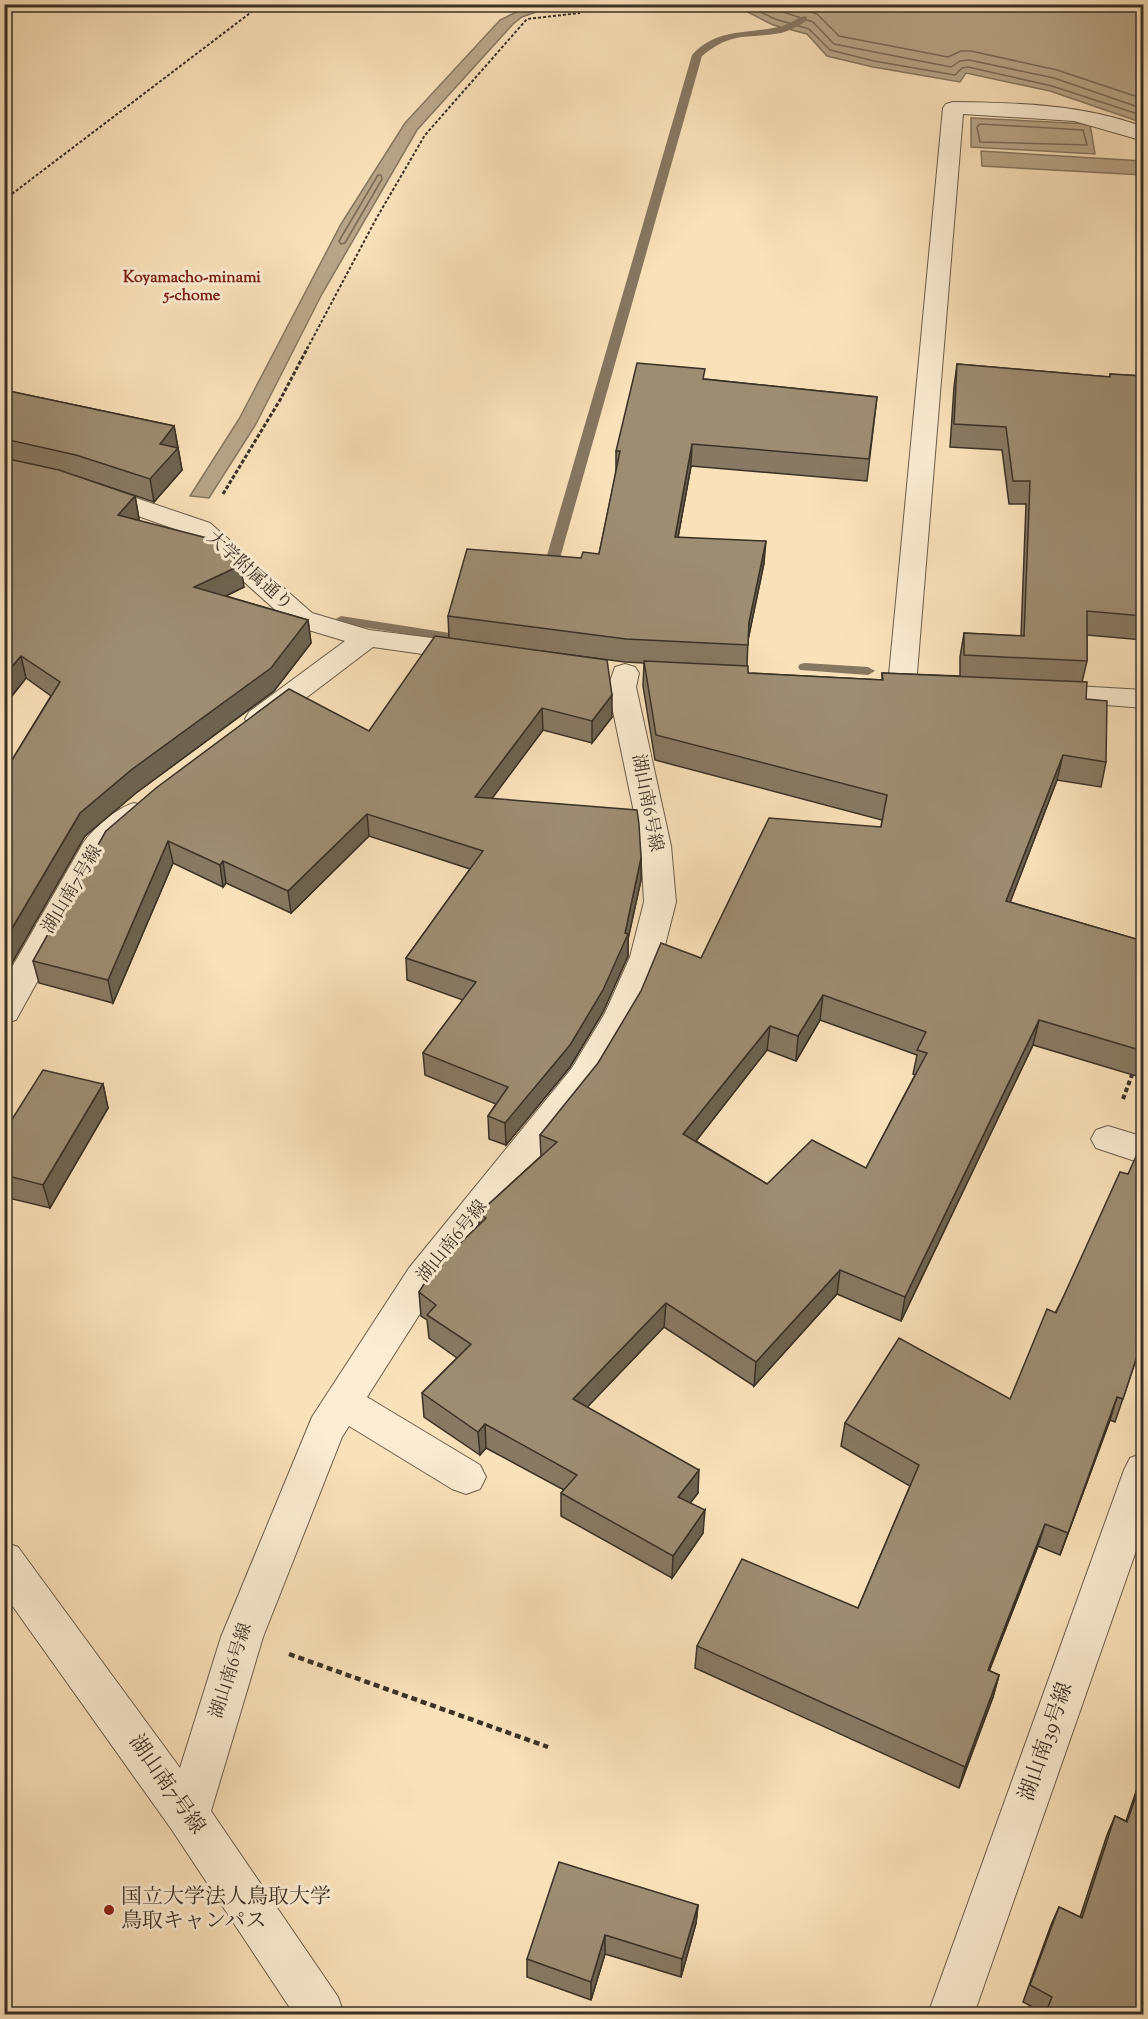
<svg xmlns="http://www.w3.org/2000/svg" width="1148" height="2019" font-family="'Sorts Mill Goudy','Noto Serif JP',serif">
  <style>
    .water { fill: #b8a588; stroke: #867761; stroke-width: 1.5 }
    .lines { fill: none; stroke-linecap: round; stroke-linejoin: round }
    .shore { stroke: #796b57; stroke-width: 1.5 }
    .stream { fill: #867761; fill-rule: evenodd }
    .street-casing { stroke: #6a5d4b; stroke-width: 2 }
    .path-far3 { stroke: #3a3126; stroke-width: 2; stroke-dasharray: 3 2; stroke-linecap: butt }
    .path-far2 { stroke: #3a3126; stroke-width: 3; stroke-dasharray: 4 2; stroke-linecap: butt }
    .path-far1 { stroke: #3a3126; stroke-width: 4; stroke-dasharray: 4.5 3; stroke-linecap: butt }
    .path { stroke: #3a3126; stroke-width: 4.5; stroke-dasharray: 6 4; stroke-linecap: butt }
    .street { fill: #fbecd2; fill-rule: evenodd }
    .wall { fill: #877963; stroke: #3a3126; stroke-width: 1.5; fill-rule: evenodd }
    .shaded-wall { fill: #6e6350; stroke: #3a3126; stroke-width: 1.5 }
    .building { fill: #9d8d73; stroke: #3a3126; stroke-width: 1.5; fill-rule: evenodd }
    .poi-dot { fill: #8f2418; stroke: #fbecd2; stroke-width: 2 }
    .labels { text-anchor: middle; dominant-baseline: central; stroke-width: 6; stroke-linejoin: round; paint-order: stroke }
    .far-neighbourhood-label { font-size: 16px; font-weight: bold; fill: #7a1f14; stroke: #fbecd2 }
    .street-label { font-size: 18px; fill: #3a3126; stroke: #fbecd2 }
    .near-street-label { font-size: 21px; fill: #3a3126; stroke: #fbecd2 }
    .near-poi-label { font-size: 21px; fill: #3a3126; stroke: #fbecd2; text-anchor: start }
  </style>
  <rect width="100%" height="100%" fill="#f9e1ba"/>
  <filter id="stains"><feTurbulence type="fractalNoise" baseFrequency=".00333" numOctaves="4"/><feColorMatrix values="0 0 0 0 .2 0 0 0 0 .09 0 0 0 0 .02 0 0 0 .5 -.17"/></filter>
  <radialGradient id="worn" r=".72"><stop offset=".6" stop-color="#630" stop-opacity="0"/><stop offset="1" stop-color="#630" stop-opacity=".3"/></radialGradient>
  <g class="water">
    <polygon points="531,5 556,5 522,17 513,24 417,130 322,294 256,424 209,498 190,496 239,419 341,224 405,123 500,20"/>
    <polygon points="734,5 1143,5 1143,123 1050,91 966,73 960,82 873,67 827,56 807,34 773,25"/>
    <polygon points="971,118 1090,124 1095,154 971,147"/>
    <polygon points="981,151 1143,161 1143,175 982,166"/>
  </g>
  <g class="lines">
    <g class="shore">
      <polyline points="744,4 775,19 809,29 830,50 874,61 955,75 962,68 968,67 1052,86 1144,116"/>
      <polyline points="760,4 813,22 834,44 951,67 960,61 969,60 1054,78 1144,109"/>
      <polyline points="785,4 817,14 839,36 948,57 961,51 971,51 1057,70 1144,99"/>
      <polygon points="980,124 1083,130 1087,145 980,142 977,127"/>
      <polygon points="378,175 381,175 382,179 345,243 341,244 339,241"/>
    </g>
    <g class="stream">
      <path d="M804 16 807 17V21C799 25 790 31 781 33 746 39 732 31 702 56L555 576 548 580 543 579 541 576 692 55C716 28 746 34 778 27 787 26 795 19 804 16Z"/>
      <polygon points="341,616 469,636 476,640 469,644 336,623 334,620"/>
      <polygon points="805,663 868,667 875,671 868,675 800,670 798,667 800,664"/>
    </g>
    <g class="street-casing">
      <g id="street">
        <path d="M953 102C1018 103 1082 104 1144 127V141L1074 121 963 114 916 685 912 691 902 694 892 691 888 685 943 108 946 104Z"/>
        <polygon points="4,462 80,479 210,523 312,613 369,630 472,643 482,646 486,652 482,658 472,661 373,647 269,726 259,728 249,726 245,719 249,712 345,641 292,625 192,535 64,490 4,478"/>
        <polygon points="625,664 635,667 639,673 636,687 671,846 676,902 662,957 638,1015 596,1086 435,1290 367,1397 480,1465 486,1477 480,1489 466,1494 452,1489 349,1426 342,1437 263,1637 211,1811 338,1997 344,2014 294,2014 172,1830 4,1594 4,1542 18,1547 180,1768 221,1637 312,1417 409,1268 572,1068 605,1013 630,957 644,902 641,846 608,687 615,667"/>
        <polygon points="1040,684 1144,690 1144,708 1030,699 1026,693 1030,687"/>
        <path d="M134 803 145 806 149 813 145 820 109 852 16 1020 4 1023V981L82 845C92 829 116 808 134 803Z"/>
        <polygon points="1108,1126 1144,1137 1144,1164 1096,1148 1091,1139 1096,1130"/>
        <polygon points="1144,1453 1144,1528 974,2014 928,2014 1124,1470 1130,1458"/>
      </g>
    </g>
    <g class="path-far3">
      <polyline points="4,200 262,4"/>
      <polyline points="307,349 376,219 425,135 527,19 580,13"/>
    </g>
    <polyline class="path-far2" points="223,494 280,400 308,347"/>
    <polyline class="path-far1" points="1123,1099 1133,1072"/>
    <polyline class="path" points="289,1654 548,1747"/>
    <use href="#street" class="street"/>
  </g>
  <g class="wall">
    <path d="M957 364 1110 377V374L1143 376V640L1087 635V661L1082 682 1086 699 1106 762 1101 787 1057 780 1010 902 1143 941V1078L1033 1045 901 1321 837 1294 754 1386 664 1327 587 1407 698 1493 690 1503 703 1533 672 1578 561 1516V1493L564 1490 486 1448 480 1455 424 1417 422 1393 457 1358 429 1338 427 1320 421 1316 419 1292 479 1225V1213L541 1156 540 1135 701 958 881 827 882 820 655 760 643 686 644 663 625 662 533 650 612 717 592 743 543 730 491 799 641 858V880L628 939V956L603 1012 570 1067 506 1145 489 1139 488 1116 496 1104 425 1075 423 1053 463 1000 407 980 406 958 470 869 369 836 291 913 226 883 223 887 173 863 113 1003 39 983 33 961 106 831 369 731 449 638 448 616 581 558 599 554 616 473V451L705 379 877 397 867 481 691 466 678 537 764 563 748 639 747 666 748 673 882 680V673L960 676V657L964 633 1021 636 1026 504H1009L1002 450 950 447 954 387ZM820 1020 917 1055 913 1074 915 1075 866 1168 767 1184 696 1141 767 1050 796 1061Z"/>
    <polygon points="4,390 174,426 182,470 154,502 76,476 135,496 139,519 137,520 244,587 226,596 308,620 311,643 274,691 136,793 85,836 5,975 4,773 51,696 26,678 4,706"/>
    <polygon points="103,1084 108,1108 50,1208 4,1197 4,1132"/>
    <polygon points="1128,1174 1140,1348 1115,1422 1110,1420 1060,1555 1038,1546 989,1671 999,1675 993,1697 959,1788 695,1668 697,1646 858,1608 910,1486 841,1446 845,1423 1010,1399"/>
    <polygon points="1143,1693 1143,1711 1138,1709"/>
    <polygon points="1143,1771 1143,2014 1045,2014 1023,2002 1051,1925 1059,1907 1080,1917 1107,1835 1115,1816 1126,1821"/>
    <polygon points="698,1905 696,1923 681,1977 605,1954 591,2000 527,1977 527,1959"/>
  </g>
  <g class="shaded-wall">
    <polygon points="174,426 182,470 154,502 150,479 160,444"/>
    <polygon points="692,444 691,466 674,559 675,537"/>
    <polygon points="135,496 139,519 122,537 118,515"/>
    <polygon points="766,541 764,563 747,645 749,622"/>
    <polygon points="241,565 244,587 197,610 194,587"/>
    <polygon points="308,620 311,643 274,691 136,793 85,836 5,975 4,942 80,813"/>
    <polygon points="21,656 26,678 4,706 4,676"/>
    <polygon points="612,695 612,717 592,743 592,721"/>
    <polygon points="542,708 543,730 476,820 475,797"/>
    <polygon points="1063,755 1057,780 1001,926 1006,901"/>
    <polygon points="367,814 369,836 291,913 288,891"/>
    <polygon points="168,841 173,863 113,1003 108,980"/>
    <polygon points="641,858 641,880 628,939 628,956 603,1012 570,1067 506,1145 505,1123 625,933"/>
    <polygon points="223,861 226,883 223,887 220,865"/>
    <polygon points="823,995 820,1020 796,1061 798,1036"/>
    <polygon points="1039,1020 1033,1045 901,1321 905,1297"/>
    <polygon points="770,1026 767,1050 682,1159 683,1134"/>
    <polygon points="103,1084 108,1108 50,1208 43,1185"/>
    <polygon points="840,1270 837,1294 754,1386 756,1362"/>
    <polygon points="666,1303 664,1327 573,1422 573,1399"/>
    <polygon points="1117,1397 1110,1420 1060,1555 1068,1533"/>
    <polygon points="485,1424 486,1448 480,1455 478,1432"/>
    <polygon points="699,1470 698,1493 677,1520 678,1497"/>
    <polygon points="705,1510 703,1533 672,1578 673,1556"/>
    <polygon points="1045,1524 1038,1546 981,1692 988,1670"/>
    <polygon points="999,1675 993,1697 959,1788 965,1767"/>
    <polygon points="698,1905 696,1923 681,1977 682,1959"/>
    <polygon points="605,1935 605,1954 591,2000 591,1982"/>
  </g>
  <g class="building">
    <polygon points="637,363 705,369 703,379 877,397 869,459 692,444 675,537 766,541 749,622 748,645 626,639 448,616 467,549 581,558 583,552 599,554 620,451 616,451"/>
    <polygon points="957,364 1110,377 1110,374 1143,376 1143,616 1087,611 1087,661 964,655 964,633 1024,636 1030,481 1013,481 1006,427 954,424"/>
    <polygon points="4,390 174,426 160,444 178,448 150,479 76,455 4,439"/>
    <polygon points="4,458 59,470 135,496 118,515 207,538 241,565 194,587 308,620 271,668 131,770 80,813 4,942 4,773 60,682 21,656 4,676"/>
    <polygon points="435,636 607,660 612,695 592,721 542,708 475,797 637,810 639,824 641,858 625,933 628,934 603,990 570,1045 505,1123 488,1116 508,1087 423,1053 476,982 406,958 483,851 367,814 288,891 223,861 220,865 168,841 108,980 33,961 106,831 156,788 289,689 369,731"/>
    <path d="M644 661 748 666V673L883 680 882 673 1087 682 1086 699 1107 701 1106 762 1063 755 1006 901 1143 941V1051L1039 1020 905 1297 840 1270 756 1362 666 1303 573 1399 699 1470 678 1497 705 1510 673 1556 561 1493 577 1475 485 1424 478 1432 422 1393 471 1344 427 1315 436 1305 419 1292 432 1271 486 1218 479 1213 557 1142 540 1135 598 1063 641 991 661 943 701 958 769 818 881 827 887 795 656 735ZM823 995 926 1032 917 1050 927 1053 866 1168 812 1140 767 1184 683 1134 770 1026 798 1036Z"/>
    <polygon points="43,1070 103,1084 43,1185 4,1175 4,1132"/>
    <polygon points="1143,1141 1143,1338 1123,1399 1117,1397 1068,1533 1045,1524 988,1670 999,1675 965,1767 697,1646 742,1559 858,1608 919,1465 845,1423 899,1338 1010,1399 1047,1309 1056,1313 1120,1172 1128,1174"/>
    <polygon points="1143,1776 1143,2014 1045,2014 1052,1997 1030,1985 1059,1907 1082,1918 1115,1816 1127,1822"/>
    <polygon points="559,1862 698,1905 682,1959 605,1935 591,1982 527,1959"/>
  </g>
  <circle class="poi-dot" cx="109" cy="1910" r="6"/>
  <g class="labels">
    <g class="far-neighbourhood-label">
      <text x="192" y="278">Koyamacho-minami<tspan x="192" dy="18">5-chome</tspan></text>
    </g>
    <g class="street-label">
      <text transform="translate(249 572) rotate(42)">大学附属通り</text>
      <text transform="translate(646 803) rotate(79)">湖山南6号線</text>
      <text transform="translate(73 890) rotate(-59)">湖山南7号線</text>
      <text transform="translate(453 1242) rotate(-51)">湖山南6号線</text>
      <text transform="translate(232 1671) rotate(-72)">湖山南6号線</text>
    </g>
    <g class="near-street-label">
      <text transform="translate(1047 1742) rotate(-71)">湖山南39号線</text>
      <text transform="translate(166 1785) rotate(55)">湖山南7号線</text>
    </g>
    <g class="near-poi-label">
      <text x="121" y="1898">国立大学法人鳥取大学<tspan x="121" dy="24">鳥取キャンパス</tspan></text>
    </g>
  </g>
  <rect width="1148" height="2019" fill="none" stroke="#f9e1ba" stroke-width="24"/>
  <rect x="6" y="6" width="1136" height="2007" fill="none" stroke="#3a3126" stroke-width="3"/>
  <rect x="12" y="12" width="1124" height="1995" fill="none" stroke="#3a3126" stroke-width="1.5"/>
  <rect width="100%" height="100%" filter="url(#stains)"/>
  <rect width="100%" height="100%" fill="url(#worn)"/>
</svg>
